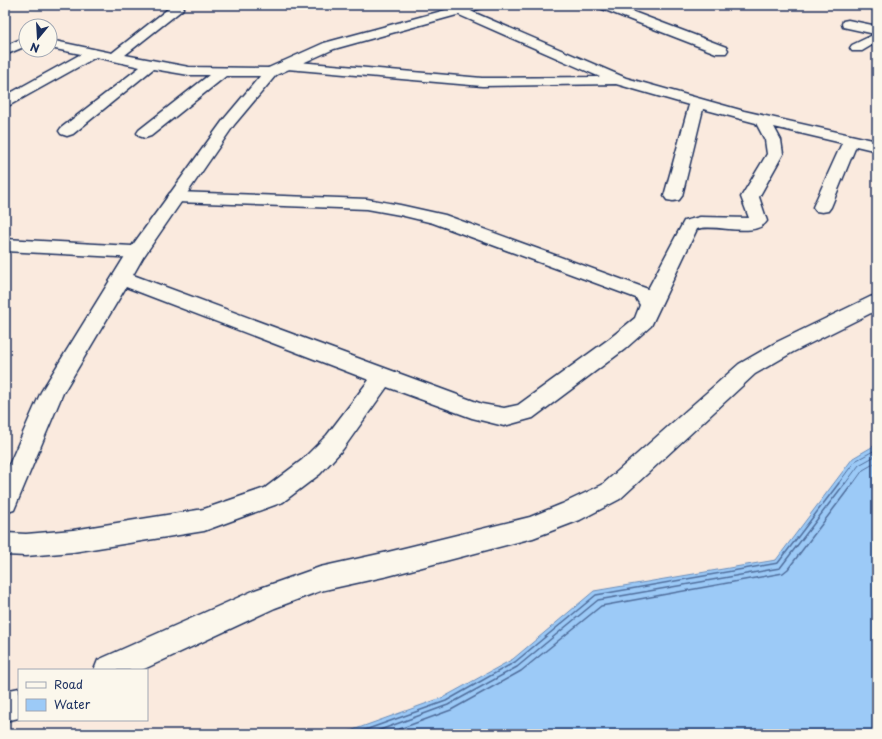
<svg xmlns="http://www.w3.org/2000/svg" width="882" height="739" font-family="'Playpen Sans',sans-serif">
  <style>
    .water { fill: #9ccaf7; stroke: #688cba }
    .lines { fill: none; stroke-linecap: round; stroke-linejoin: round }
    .shore-far1 { stroke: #4f6d9b; stroke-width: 1 }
    .shore { stroke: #4f6d9b; stroke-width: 1.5 }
    .minor-casing { stroke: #1b2f5e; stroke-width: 3 }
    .major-casing { stroke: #1b2f5e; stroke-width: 3 }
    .minor { fill: #fbf7ec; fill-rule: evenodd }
    .major { fill: #fbf7ec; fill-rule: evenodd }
  </style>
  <rect width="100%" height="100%" fill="#faeade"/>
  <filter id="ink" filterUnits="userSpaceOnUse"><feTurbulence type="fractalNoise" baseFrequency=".025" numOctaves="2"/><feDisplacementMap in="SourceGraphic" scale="8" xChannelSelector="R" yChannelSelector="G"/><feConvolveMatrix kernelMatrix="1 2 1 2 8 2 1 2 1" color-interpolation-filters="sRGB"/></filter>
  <g filter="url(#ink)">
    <polygon class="water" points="877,444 877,734 342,734 444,697 513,659 594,591 776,560 853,458"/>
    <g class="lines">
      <g class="shore-far1">
        <polyline points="838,484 855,461 877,449"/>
        <polyline points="845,484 859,465 877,455"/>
        <polyline points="853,484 863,470 877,462"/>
      </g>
      <g class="shore">
        <polyline points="354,734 446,701 515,662 596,595 778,563 839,483"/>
        <polyline points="369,734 448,705 517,667 598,600 780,568 845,483"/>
        <polyline points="386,734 451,710 521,671 601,606 783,573 788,569 853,483"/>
      </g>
      <g class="minor-casing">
        <g id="minor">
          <polygon points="173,5 185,5 182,10 125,55 189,67 271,68 276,69 278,72 276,75 271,76 226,76 151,136 145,138 139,136 137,133 139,130 209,75 189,75 153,69 73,134 67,136 61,134 59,131 61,128 140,67 96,57 10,105 5,106 5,96 81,54 50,48 50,40 112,53"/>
          <polygon points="598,5 615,5 726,47 728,50 726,53 716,53 600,8"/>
          <path d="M461 7 626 78 744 111 877 141V151L856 146 831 207 828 211 822 212 816 211 813 207 842 143 774 127 781 140 783 154 759 197 767 221C755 239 716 223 697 229L651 326 625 349 533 418 504 426 472 418 387 387 343 449 320 474 283 502 204 531 73 552 26 556 5 555V533L26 534 73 530 204 509 265 488 302 460 327 435 369 380 126 287 63 393 14 510 5 513V474L41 392 130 248 137 246 144 248 146 252 133 275 482 404 504 408 518 405 609 339 635 318 640 305 636 298 433 223 400 215 367 209 176 202 170 201 167 197 170 193 176 192 367 199 400 205 445 215 648 289 684 221 700 217 749 218 741 197 767 154 765 140 756 123 703 109 682 196 679 200 673 201 667 200 664 196 689 105 616 84 482 86 287 69 282 68 280 65 282 62 287 61 482 78 600 77 457 14 455 11 457 8Z"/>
          <polygon points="848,20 877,26 877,42 862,51 852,51 850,48 852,45 875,34 843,27 842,24 843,21"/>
          <polygon points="26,37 26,46 5,55 5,46"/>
          <polygon points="877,295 877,310 793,352 755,374 620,499 580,520 533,538 388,576 320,591 275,608 142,670 94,670 98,660 255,590 320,567 388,552 530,517 562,504 602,485 739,364 777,342 870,297"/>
          <polygon points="19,688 19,718 5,721 5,691"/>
        </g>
      </g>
      <g class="major-casing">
        <polygon id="major" points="464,5 484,5 482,8 334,49 276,75 234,125 144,256 137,258 5,251 5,239 132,246 224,119 266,69 324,43"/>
      </g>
      <use href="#minor" class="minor"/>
      <use href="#major" class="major"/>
    </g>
  </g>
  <rect width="882" height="739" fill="none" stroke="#fbf7ec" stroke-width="20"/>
  <rect x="10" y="10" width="862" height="719" fill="none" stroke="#1b2f5e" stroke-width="1.5" filter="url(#ink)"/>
  <rect x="18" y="669" width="130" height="52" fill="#fbf7ec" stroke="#a1a7b3"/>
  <rect x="26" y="682" width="20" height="6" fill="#fbf7ec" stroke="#a1a7b3"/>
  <text x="54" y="689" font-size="12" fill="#1b2f5e">Road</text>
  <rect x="26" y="699" width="20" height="12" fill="#9ccaf7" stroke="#a1a7b3"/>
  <text x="54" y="709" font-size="12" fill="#1b2f5e">Water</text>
  <g transform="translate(38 38) rotate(198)"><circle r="19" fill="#fbf7ec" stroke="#a1a7b3"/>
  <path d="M0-3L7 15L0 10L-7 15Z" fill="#1b2f5e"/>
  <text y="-6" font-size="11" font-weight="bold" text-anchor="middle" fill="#1b2f5e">N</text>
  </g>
</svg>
